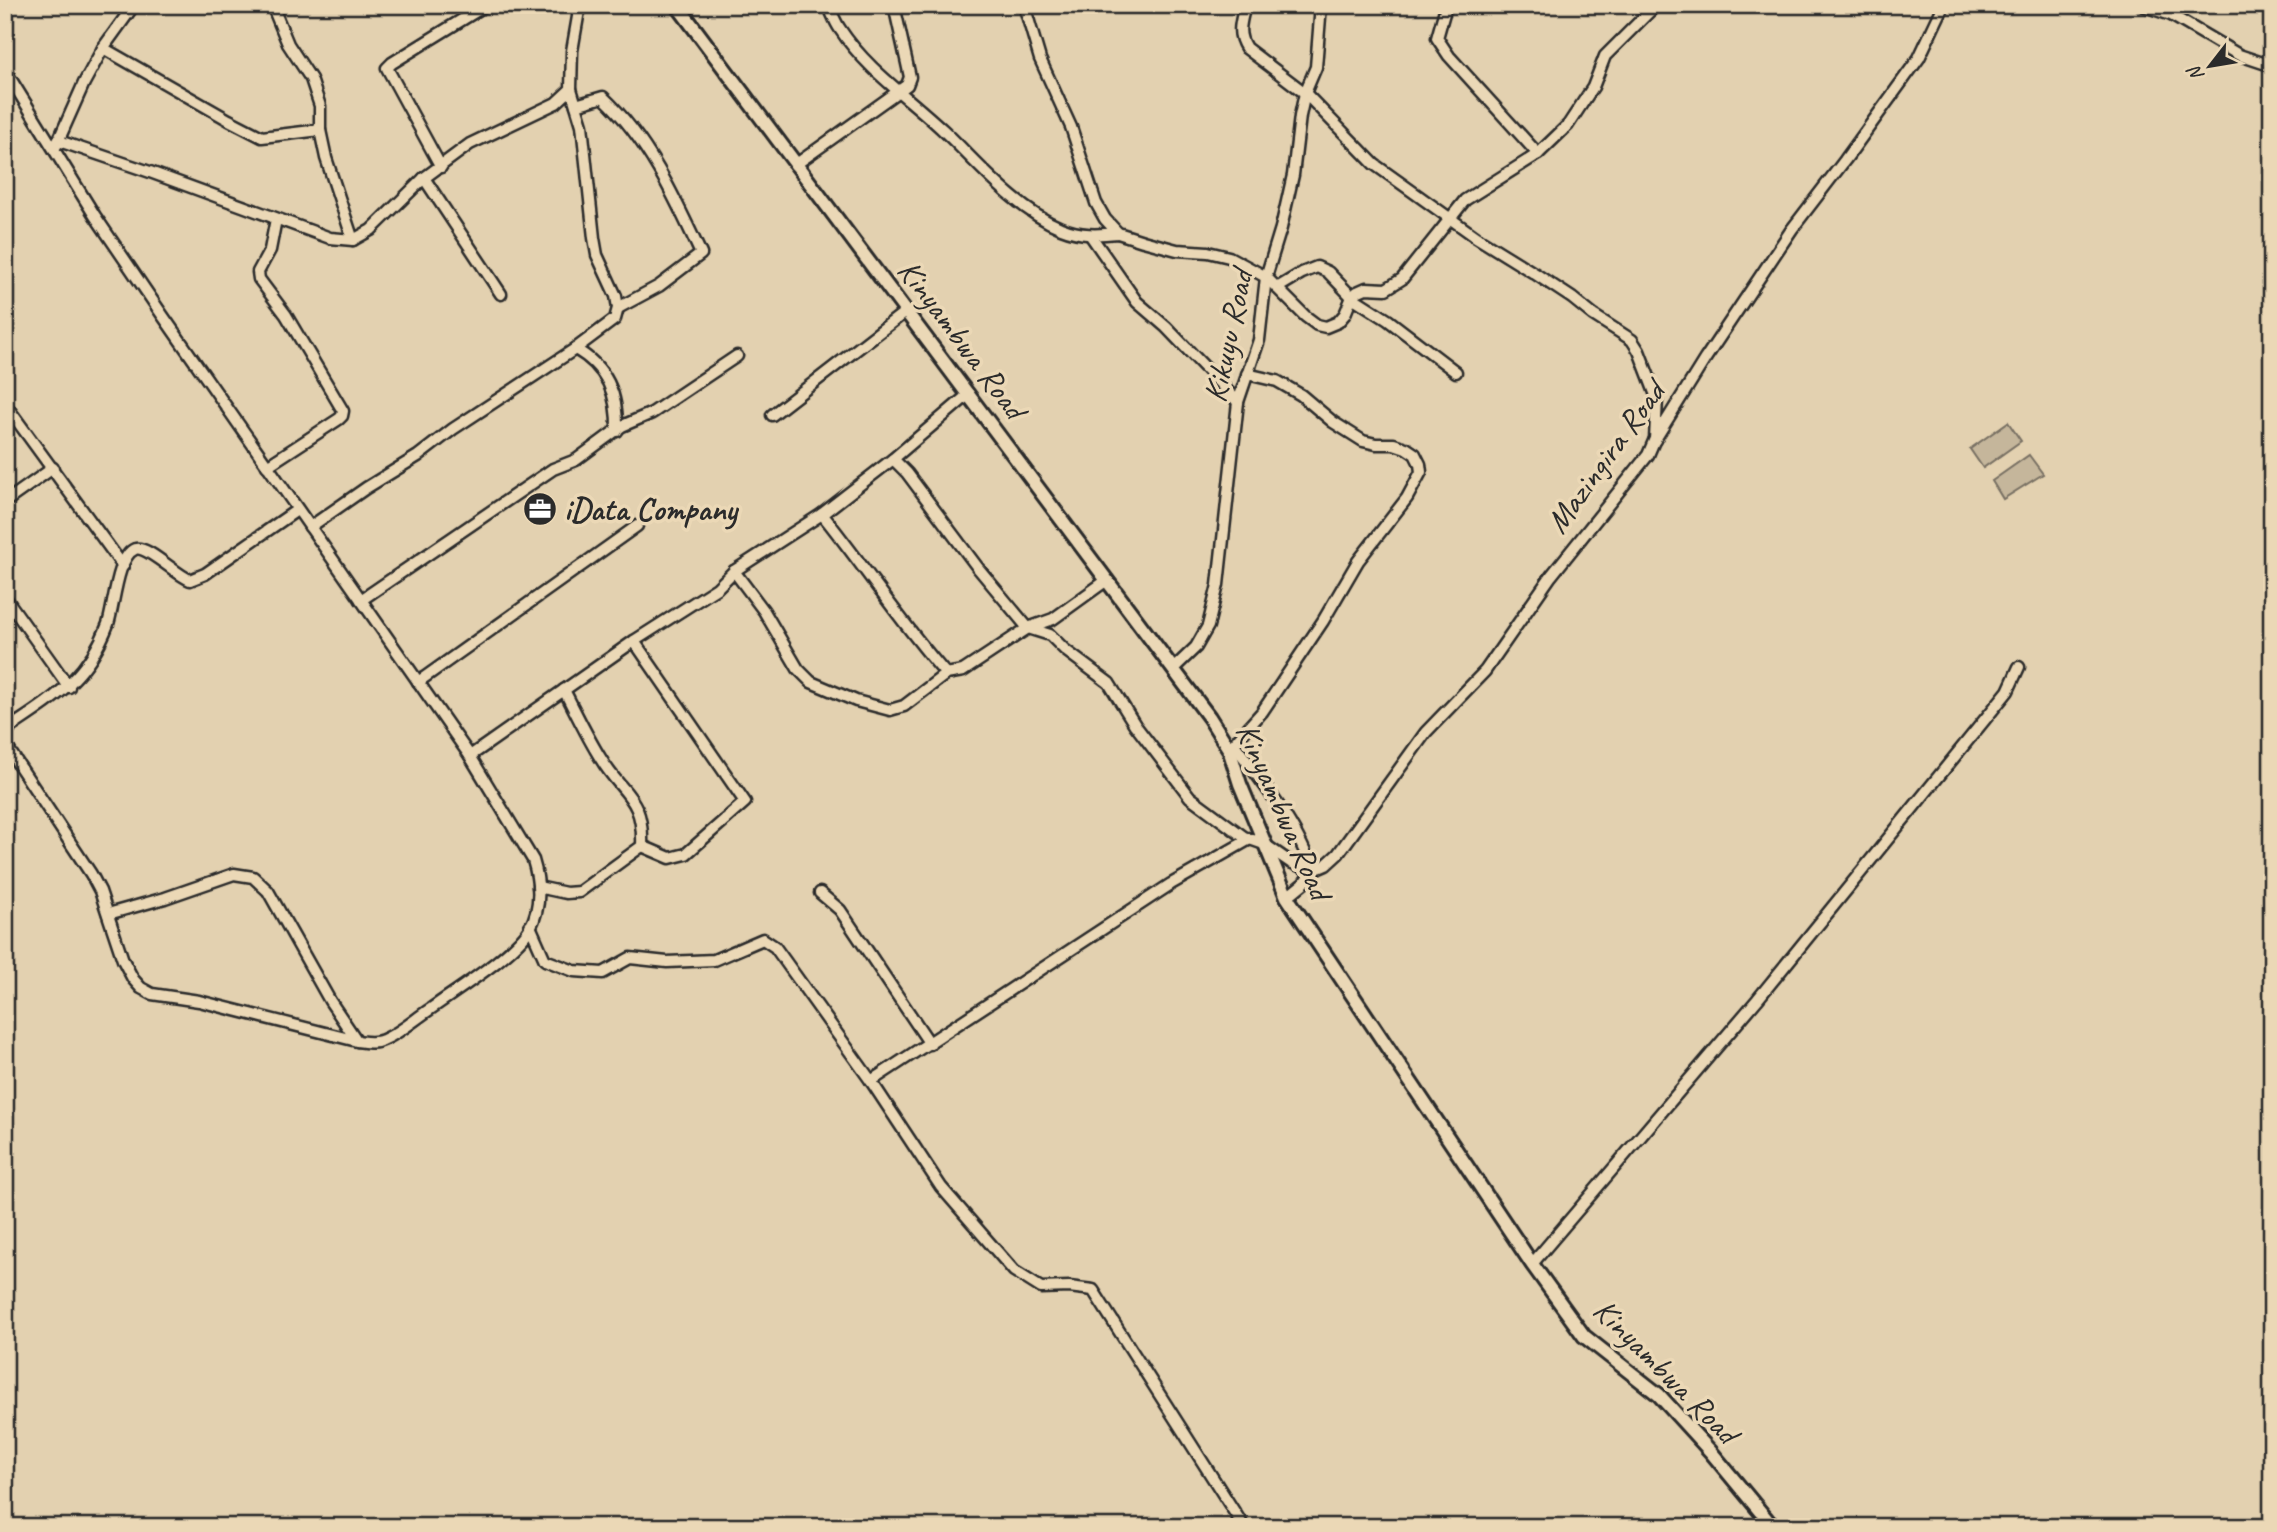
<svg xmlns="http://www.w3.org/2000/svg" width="2277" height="1532" font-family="Caveat,sans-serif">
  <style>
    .green { fill: #c5b69b; stroke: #787063; stroke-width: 2 }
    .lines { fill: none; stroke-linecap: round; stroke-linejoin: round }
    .minor-casing { stroke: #2b2b2b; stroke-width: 15 }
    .tertiary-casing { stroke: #2b2b2b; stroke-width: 18 }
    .minor { stroke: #ebd8b6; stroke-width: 10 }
    .tertiary { stroke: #ebd8b6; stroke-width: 12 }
    .labels { text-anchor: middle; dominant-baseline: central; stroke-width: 7; stroke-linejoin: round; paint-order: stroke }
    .street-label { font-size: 33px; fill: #2b2b2b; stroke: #ebd8b6 }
    .poi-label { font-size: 33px; font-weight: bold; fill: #2b2b2b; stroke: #ebd8b6; text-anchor: start }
  </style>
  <rect width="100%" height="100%" fill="#e3d1b0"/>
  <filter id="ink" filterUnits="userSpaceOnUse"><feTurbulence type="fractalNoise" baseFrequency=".0143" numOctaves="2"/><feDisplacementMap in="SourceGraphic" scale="14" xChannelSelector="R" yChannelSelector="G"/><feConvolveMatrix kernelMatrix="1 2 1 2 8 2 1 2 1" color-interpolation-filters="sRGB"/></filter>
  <g filter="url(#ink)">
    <g class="green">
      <polygon points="2008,422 2021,441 1983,468 1970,449"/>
      <polygon points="2029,455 2043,474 2003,499 1992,481"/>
    </g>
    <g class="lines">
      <g class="minor-casing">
        <g id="minor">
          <polyline points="272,5 288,44 311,79 320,106 320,130 326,158 353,240"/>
          <path d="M828 5C832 13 835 22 840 29 866 69 908 97 943 130 978 163 1015 209 1061 228 1081 236 1098 235 1118 233"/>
          <polyline points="1024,5 1040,59 1071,127 1096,203 1105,219 1118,233 1143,241 1177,250 1208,252 1229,257 1266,277 1305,316 1317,325 1326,327 1338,322 1345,314 1352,297 1357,292 1366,288 1386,289 1402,279 1465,200 1538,154 1568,125 1593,87 1605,56 1656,5"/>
          <path d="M1245 5C1241 22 1236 33 1246 48L1305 93 1374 164 1476 237 1534 273 1572 298 1593 315 1632 340 1639 351 1657 398 1655 440"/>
          <polyline points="2141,5 2171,15 2239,55 2272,66"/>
          <polyline points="1446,6 1437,38 1449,56 1538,154"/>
          <polyline points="103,48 229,120 262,137 320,130"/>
          <path d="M5 70 95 216 163 316 470 756 533 860C540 883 542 906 530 928 515 954 455 991 429 1010 414 1020 400 1033 383 1040 375 1044 366 1042 357 1041L199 1001 152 994 141 988 133 979 123 960 100 891 91 874 5 744"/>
          <path d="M576 105 603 97C648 139 675 198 701 254L659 286 618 308"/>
          <polyline points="59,141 150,172 330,238 353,240 371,230 424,178 470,144 556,103 571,89 572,51 580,5"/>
          <polyline points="56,146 84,83 103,48 134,5"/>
          <polyline points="795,165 907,85 910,77 894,5"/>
          <polyline points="441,167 387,68 392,63 486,5"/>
          <polyline points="424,178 501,294"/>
          <polyline points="1091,236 1137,302 1166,327 1238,402"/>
          <polyline points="1277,288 1302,273 1317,267 1328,272 1352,297 1388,320 1456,372"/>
          <path d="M575 349C607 367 618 394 617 431"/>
          <polyline points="5,404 123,566"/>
          <polyline points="772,415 905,312"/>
          <polyline points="893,459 907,473 978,568 1028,628 1050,635 1065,650 1109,683 1135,725 1190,797 1244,837 1264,844 1290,862 1312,871 1326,865 1338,854 1426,732 1485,671 1551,576 1648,455 1654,441 1705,359 1792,229 1845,160 1919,58 1944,5"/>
          <polyline points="267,466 339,419 342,416 343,411 286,315 259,279 258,272 270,250 276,219"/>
          <polyline points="5,502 53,468"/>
          <path d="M822 514C864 566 901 623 946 674L963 671 1028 628 1053 619 1107 580"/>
          <polyline points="310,527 366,488 418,456 453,429 575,349 615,319 618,308 616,296 597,255 594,238 582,125 571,89"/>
          <polyline points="734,571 764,611 798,669 811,682 856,701 890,710 904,706 946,674"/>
          <polyline points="5,597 69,687"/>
          <polyline points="361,600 553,469 576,460 622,426 652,413 737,356"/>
          <polyline points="634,641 745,802 686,854 670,858 642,846"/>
          <polyline points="1173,669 1196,647 1208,626 1218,585 1238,402 1259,340 1266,277 1281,228 1293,175 1300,116 1305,93 1316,67 1321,5"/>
          <polyline points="418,682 637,526"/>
          <path d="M5 731C52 699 87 680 108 624 114 607 117 556 135 549 147 545 176 575 190 580L205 574 297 510"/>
          <path d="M1234 744C1261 781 1299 827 1312 871L1304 883 1287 897"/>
          <polyline points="1229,749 1262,712 1323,621 1358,561 1407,498 1421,472 1420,464 1415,454 1406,448 1394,444 1376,444 1363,441 1333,422 1301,395 1277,381 1247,374"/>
          <polyline points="470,756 634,641 717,588 734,571 822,514 893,459 969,394"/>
          <path d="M538 887 566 893 579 892 642 846C644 796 622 795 601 759 587 737 576 713 564 690"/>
          <polyline points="820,893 840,910 930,1044"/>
          <polyline points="108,914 165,898 234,874 253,877 268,891 330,1001 357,1041"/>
          <polyline points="530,926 545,960 574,971 603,973 630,958 667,962 714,960 763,939 775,947 871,1081 941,1187 1014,1271 1041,1288 1069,1287 1093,1290 1244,1527"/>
          <polyline points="871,1081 1171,884 1250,839"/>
          <polyline points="1532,1264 1757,1000 2008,691 2019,667"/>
        </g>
      </g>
      <g class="tertiary-casing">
        <polyline id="tertiary" points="677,5 1209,717 1229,749 1240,784 1287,897 1532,1264 1584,1336 1659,1395 1711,1452 1773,1527"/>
      </g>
      <use href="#minor" class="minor"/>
      <use href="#tertiary" class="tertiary"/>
    </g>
  </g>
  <defs>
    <g id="office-disc" transform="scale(1.75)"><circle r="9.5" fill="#2b2b2b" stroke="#ebd8b6"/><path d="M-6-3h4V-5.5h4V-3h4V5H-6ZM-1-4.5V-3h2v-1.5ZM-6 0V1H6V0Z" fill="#fff"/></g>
  </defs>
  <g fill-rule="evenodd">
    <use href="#office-disc" x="540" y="509"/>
  </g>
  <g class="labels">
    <g class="street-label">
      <text transform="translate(1228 336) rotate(-78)">Kikuyu Road</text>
      <text transform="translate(962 339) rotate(53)">Kinyambwa Road</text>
      <text transform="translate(1605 457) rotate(-54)">Mazingira Road</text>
      <text transform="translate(1284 811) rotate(66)">Kinyambwa Road</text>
      <text transform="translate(1666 1371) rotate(45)">Kinyambwa Road</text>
    </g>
    <g class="poi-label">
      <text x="564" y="509">iData Company</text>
    </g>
  </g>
  <rect width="2277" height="1532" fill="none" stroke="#ebd8b6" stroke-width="28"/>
  <rect x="14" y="14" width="2249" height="1504" fill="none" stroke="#2b2b2b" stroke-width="2.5" filter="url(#ink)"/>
  <g transform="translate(2210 66) rotate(239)" stroke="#ebd8b6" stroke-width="5" paint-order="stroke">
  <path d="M0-5L12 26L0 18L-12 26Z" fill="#2b2b2b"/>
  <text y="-10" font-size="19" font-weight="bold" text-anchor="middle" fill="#2b2b2b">N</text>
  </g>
</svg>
